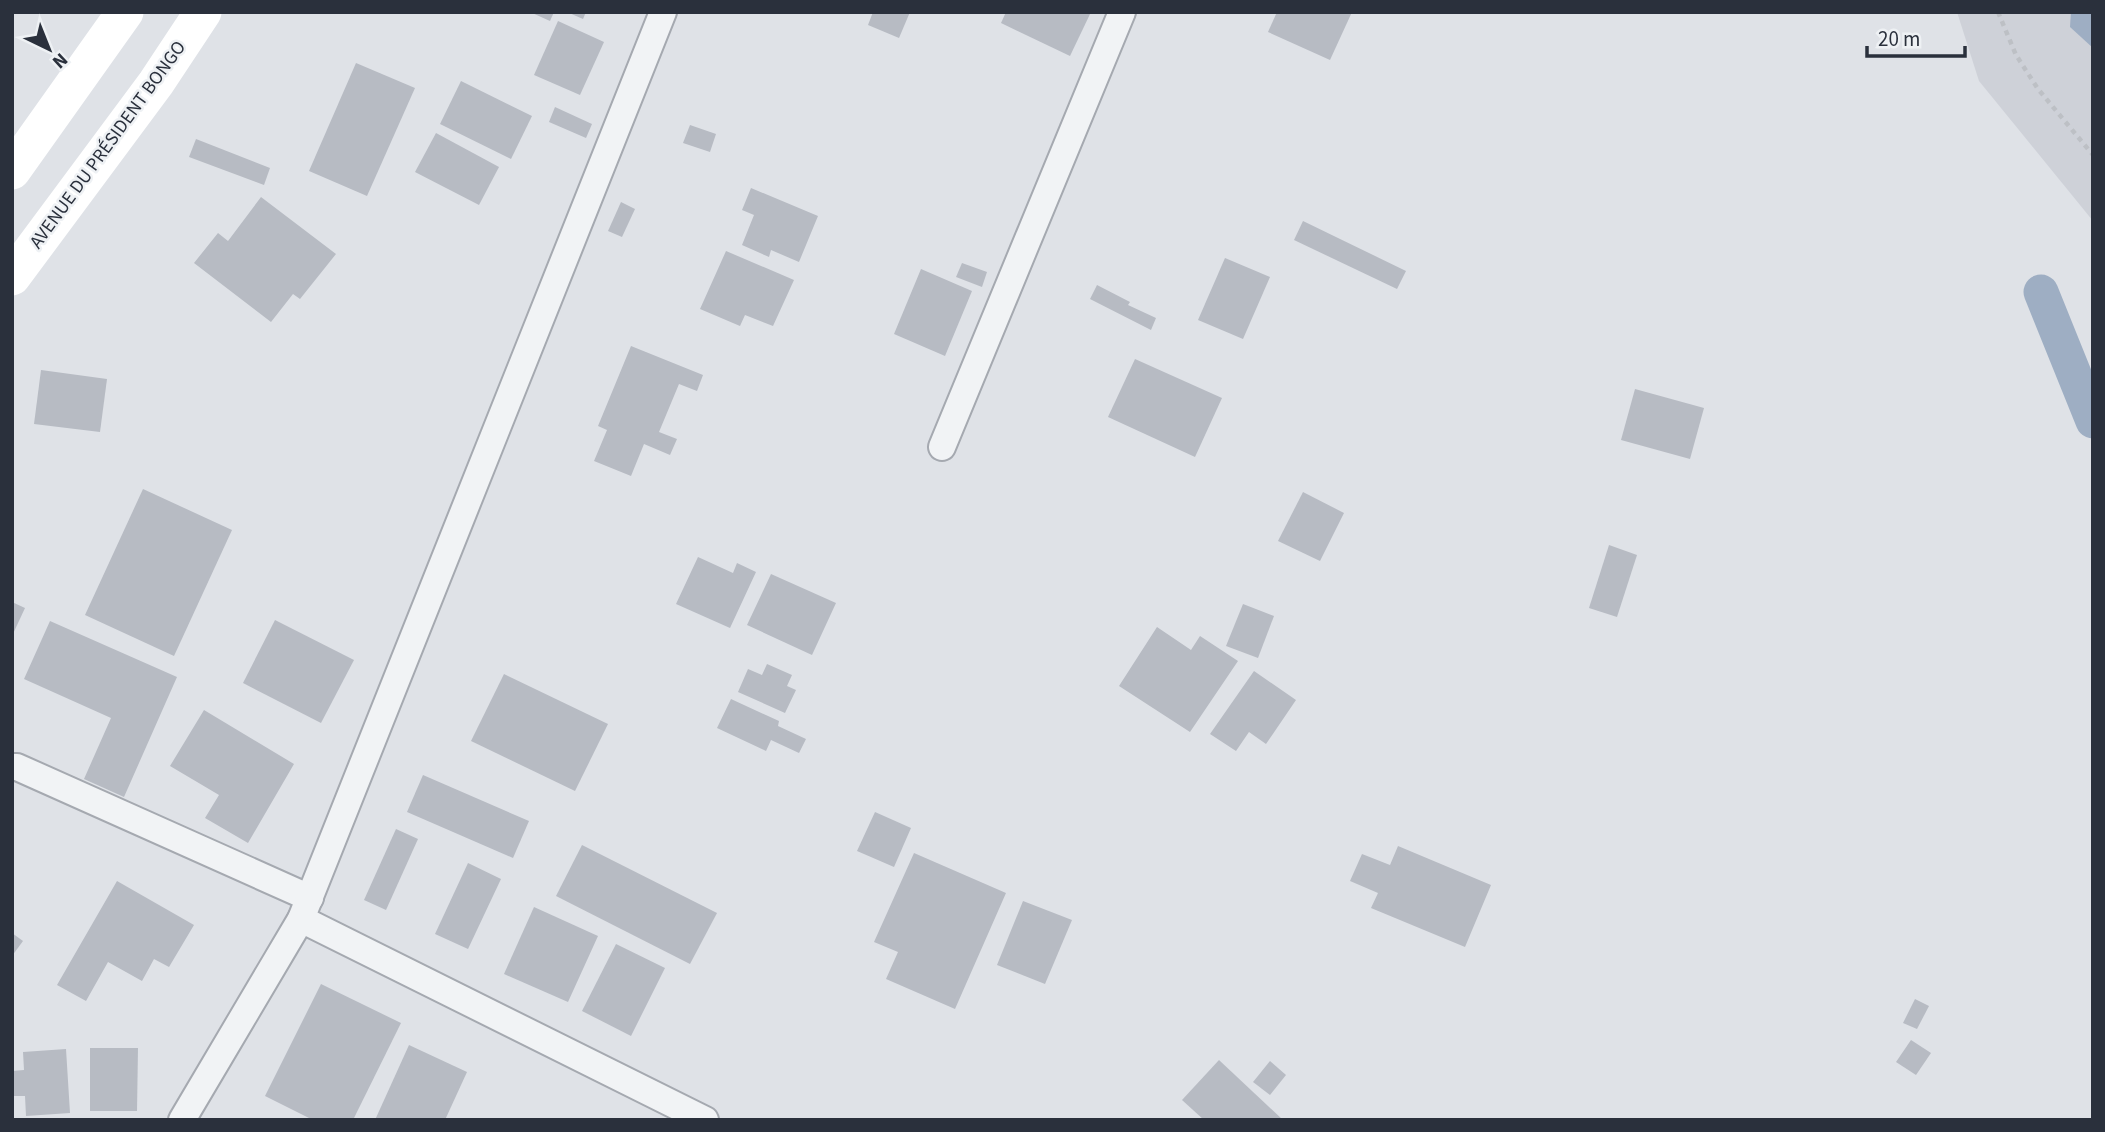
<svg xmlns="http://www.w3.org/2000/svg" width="2105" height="1132" font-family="'Source Sans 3',sans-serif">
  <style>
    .built { fill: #ced1d8 }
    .water { fill: #9eaec3 }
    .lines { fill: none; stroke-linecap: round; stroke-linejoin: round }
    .canal { stroke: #9eaec3; stroke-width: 35 }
    .building { fill: #b7bbc3 }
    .street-casing { stroke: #a5a9b0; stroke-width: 30 }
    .path { stroke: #bdc0c5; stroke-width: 4.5; stroke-dasharray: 5 5; stroke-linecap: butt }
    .street { stroke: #f1f3f5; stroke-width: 26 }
    .secondary { stroke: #fff; stroke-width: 37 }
    .labels { text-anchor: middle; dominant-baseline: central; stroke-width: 5; stroke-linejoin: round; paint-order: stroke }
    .street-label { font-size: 19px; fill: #2a303c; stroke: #eef1f4 }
  </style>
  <rect width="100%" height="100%" fill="#dfe2e7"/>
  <polygon class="built" points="1957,12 2093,12 2093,221 1979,81"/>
  <polygon class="water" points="2071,12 2093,12 2093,48 2070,27"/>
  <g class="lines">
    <polyline class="canal" points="2041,292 2093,421"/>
  </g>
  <g class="building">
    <polygon points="530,12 554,12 550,21"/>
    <polygon points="567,12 586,12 583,19"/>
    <polygon points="873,12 910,12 899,38 868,25"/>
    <polygon points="1006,12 1091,12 1070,56 1001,23"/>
    <polygon points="1277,12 1352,12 1330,60 1268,32"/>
    <polygon points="558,21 604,42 580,95 534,75"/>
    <polygon points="356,63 415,88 367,196 309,171"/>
    <polygon points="461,81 532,116 511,159 440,124"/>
    <polygon points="555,107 592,124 586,138 549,122"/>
    <polygon points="690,125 716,134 710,152 683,143"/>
    <polygon points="436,133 499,167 479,205 415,172"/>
    <polygon points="196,139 270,168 264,185 189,157"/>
    <polygon points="751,188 818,216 799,262 771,250 769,257 742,245 754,215 742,210"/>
    <polygon points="261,197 336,254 300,299 293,294 271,322 194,263 218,233 228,241"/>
    <polygon points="621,202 635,209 622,237 608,231"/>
    <polygon points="1303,221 1406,271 1397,289 1294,240"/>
    <polygon points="726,251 794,280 773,326 745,315 740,326 700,309"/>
    <polygon points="1225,258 1270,277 1243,339 1198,320"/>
    <polygon points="962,263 987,272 982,287 956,277"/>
    <polygon points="921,269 972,291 945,356 894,334"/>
    <polygon points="1097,285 1130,302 1128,305 1156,318 1151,330 1090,299"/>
    <polygon points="631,346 703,375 697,391 679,384 659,432 677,439 670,455 644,444 631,476 594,461 607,430 598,426"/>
    <polygon points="1135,359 1222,398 1195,457 1108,417"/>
    <polygon points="41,370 107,379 100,432 34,424"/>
    <polygon points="1635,389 1704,408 1690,459 1621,440"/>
    <polygon points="143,489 232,530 174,656 85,615"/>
    <polygon points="1303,492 1344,513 1320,561 1278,541"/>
    <polygon points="1609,545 1637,555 1617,617 1589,608"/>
    <polygon points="698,557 733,573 737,563 756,572 730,628 676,604"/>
    <polygon points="771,574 836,603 812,655 747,625"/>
    <polygon points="12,602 25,608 12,636"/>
    <polygon points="1243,604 1274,616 1258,658 1226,646"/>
    <polygon points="275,620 354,660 321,723 243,683"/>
    <polygon points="50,621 177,677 124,797 84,779 111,718 24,679"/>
    <polygon points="1157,627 1191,650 1200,636 1238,661 1190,732 1119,686"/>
    <polygon points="767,664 792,675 787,686 796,690 785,713 738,692 748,669 762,675"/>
    <polygon points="1254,671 1296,700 1266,744 1249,732 1236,751 1210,734"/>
    <polygon points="504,674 608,724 575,791 471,741"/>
    <polygon points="731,699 779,721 778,726 806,739 799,753 771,740 766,751 717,728"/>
    <polygon points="204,710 294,764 248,843 205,818 219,795 170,766"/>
    <polygon points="423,775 529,821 513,858 407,812"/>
    <polygon points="875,812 911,828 894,867 857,851"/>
    <polygon points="396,829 418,839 386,910 364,900"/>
    <polygon points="582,845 717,913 690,964 556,896"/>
    <polygon points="1398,846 1491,885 1465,947 1371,908 1378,893 1350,881 1362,854 1390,865"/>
    <polygon points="914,853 1006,893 955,1009 886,979 898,952 874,942"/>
    <polygon points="468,863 501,879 468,949 435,934"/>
    <polygon points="117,881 194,925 169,967 154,959 142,981 108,962 86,1001 57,985"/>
    <polygon points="1023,901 1072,920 1045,984 997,965"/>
    <polygon points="534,907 598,936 568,1002 504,974"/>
    <polygon points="12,933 23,941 12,956"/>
    <polygon points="616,944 665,968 631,1036 582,1011"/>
    <polygon points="321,984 401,1023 353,1120 313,1120 265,1096"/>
    <polygon points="1915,999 1929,1006 1917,1029 1903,1023"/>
    <polygon points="1911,1040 1931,1053 1916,1075 1896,1062"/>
    <polygon points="409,1045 467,1072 445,1120 375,1120"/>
    <polygon points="90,1048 138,1048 137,1111 90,1111"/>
    <polygon points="66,1049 70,1113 26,1116 25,1096 12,1096 12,1071 24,1070 23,1052"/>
    <polygon points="1219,1060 1283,1120 1204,1120 1182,1100"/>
    <polygon points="1270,1061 1286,1075 1270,1095 1253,1082"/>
  </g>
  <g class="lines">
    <g class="street-casing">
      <g id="street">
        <polyline points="942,447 1122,12"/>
        <polyline points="12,767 17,767 310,898"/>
        <polyline points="301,919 705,1120"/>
        <polyline points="182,1120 301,919 663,12"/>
      </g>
    </g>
    <polyline class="path" points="1998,12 2016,55 2038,89 2093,155"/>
    <use href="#street" class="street"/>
    <g class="secondary">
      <polyline points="12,171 125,12"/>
      <polyline points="12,277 156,83 203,12"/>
    </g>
  </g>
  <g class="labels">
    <g class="street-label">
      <text transform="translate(108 145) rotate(-54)">AVENUE DU PRÉSIDENT BONGO</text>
    </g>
  </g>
  <rect width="2105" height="1132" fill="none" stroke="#2a303c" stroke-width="28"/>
  <g transform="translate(49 49) rotate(137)" stroke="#eef1f4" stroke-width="5" paint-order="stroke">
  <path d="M0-5L12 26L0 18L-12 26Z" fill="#2a303c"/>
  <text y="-10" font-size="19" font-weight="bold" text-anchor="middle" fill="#2a303c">N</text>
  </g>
  <path d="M1867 46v10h98v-10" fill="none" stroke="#2a303c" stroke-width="3.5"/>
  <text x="1878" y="46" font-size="21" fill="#2a303c" stroke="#eef1f4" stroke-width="5" paint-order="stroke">20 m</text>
</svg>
